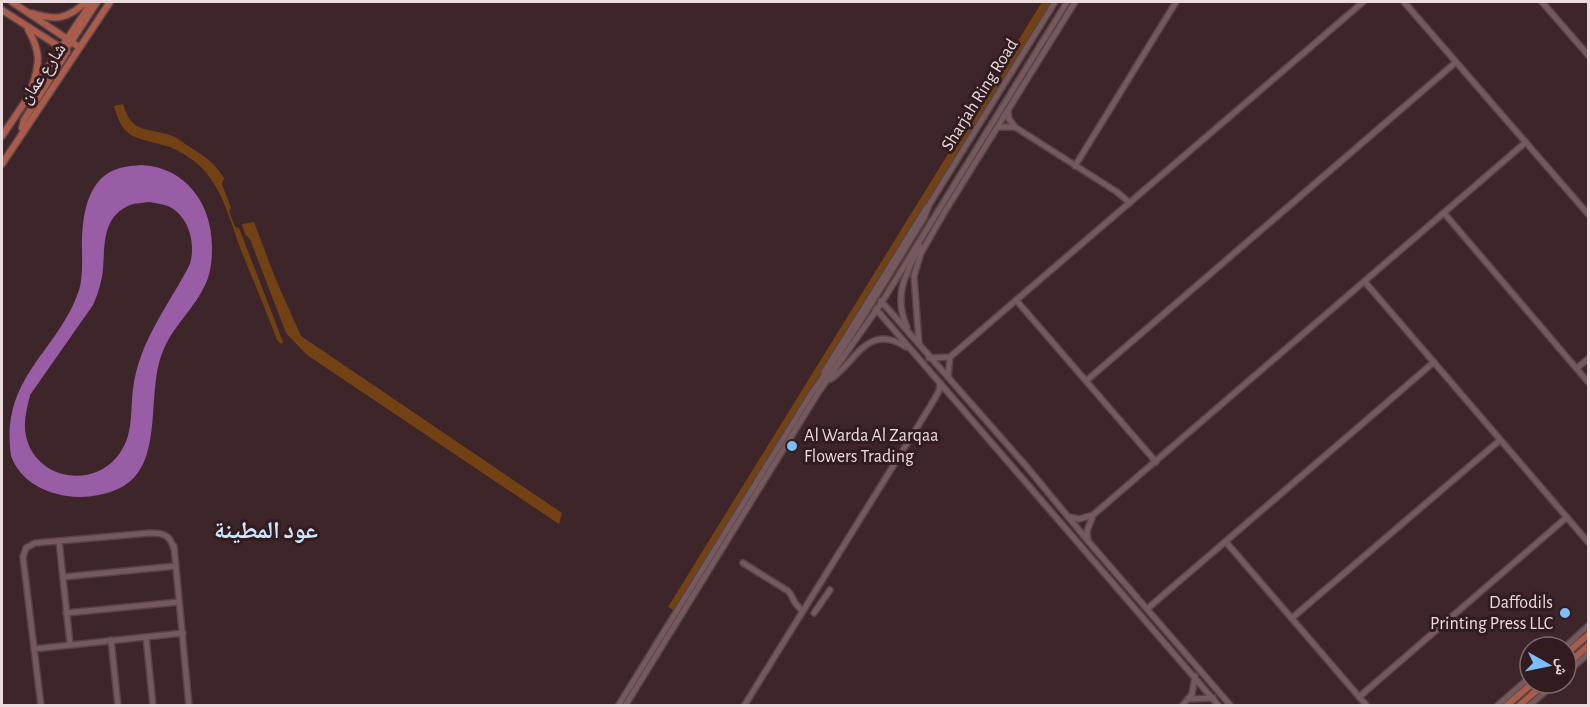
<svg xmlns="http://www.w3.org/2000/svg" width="1590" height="707" font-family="'Alegreya Sans','Noto Naskh Arabic',sans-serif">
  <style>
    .green { fill: #734214 }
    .water { fill: #995da5; fill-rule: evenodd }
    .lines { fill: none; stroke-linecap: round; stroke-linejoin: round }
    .minor-casing { stroke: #574346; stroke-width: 8 }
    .major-casing { stroke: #574346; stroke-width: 9 }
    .minor { stroke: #75595d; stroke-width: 5 }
    .major { stroke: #a95b4c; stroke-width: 6 }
    .poi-dot { fill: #7cbef9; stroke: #331c1f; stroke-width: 2 }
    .labels { text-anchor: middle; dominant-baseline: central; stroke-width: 6; stroke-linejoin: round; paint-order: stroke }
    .street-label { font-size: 18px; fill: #ebdbdc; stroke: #331c1f }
    .poi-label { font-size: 18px; fill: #ebdbdc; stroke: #331c1f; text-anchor: start }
    .district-label { font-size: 24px; font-weight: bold; fill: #cee6fd; stroke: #331c1f }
  </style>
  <rect width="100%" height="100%" fill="#3d2529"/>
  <g class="green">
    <polygon points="1042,2 1051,2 674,610 668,607"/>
    <path d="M123 104C132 134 145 127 170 135 177 137 183 143 190 147 205 157 213 161 224 178L222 184 231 208 229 211 235 227 239 228 283 342 281 344 277 340C266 310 253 280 241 250 230 221 224 192 202 168 191 158 177 148 163 145 134 137 123 139 114 106Z"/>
    <polygon points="254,222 276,280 301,336 562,513 559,524 307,355 286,333 250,239 245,234 242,224"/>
  </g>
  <path class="water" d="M141 165C186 167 212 204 212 247 212 259 211 272 206 283 195 308 173 326 163 351 143 398 171 480 103 494 91 497 78 498 67 496 42 492 20 480 11 456 0 376 58 353 79 290 83 277 82 259 82 245 82 220 86 185 110 172 119 167 130 166 141 165ZM149 202C155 203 162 204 168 206 189 216 196 243 190 264 169 305 139 341 133 389 130 414 134 438 116 458 89 489 35 478 26 436 23 423 27 408 30 395L93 305C98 294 102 281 103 269 105 244 102 217 130 205 136 203 143 203 149 202Z"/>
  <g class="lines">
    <g class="minor-casing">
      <g id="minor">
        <polyline points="1404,2 1588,214"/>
        <polyline points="1542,2 1588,55"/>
        <polyline points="1008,110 1009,119 1015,127 1117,192 1130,203"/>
        <polyline points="998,127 1015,127"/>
        <polyline points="1075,166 1176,2"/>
        <polyline points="1444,213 1588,382"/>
        <polyline points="1365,282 1588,542"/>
        <polyline points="1016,300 1156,462"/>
        <polyline points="881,301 1027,467 1088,541 1231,706"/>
        <polyline points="876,309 1219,706"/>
        <path d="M907 327C893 296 905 275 920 246"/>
        <polyline points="919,344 914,276 921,253 944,213 1075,2"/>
        <polyline points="929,358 950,357 1363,2"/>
        <polyline points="1577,368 1588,359"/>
        <polyline points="824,372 927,207"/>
        <polyline points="948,377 950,357"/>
        <path d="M831 379C856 362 867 322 906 347"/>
        <polyline points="1086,381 1456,62"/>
        <polyline points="1069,517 1079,519 1093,515"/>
        <polyline points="59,541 70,644"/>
        <polyline points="1088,541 1087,531 1093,515 1526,142"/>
        <polyline points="1226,542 1367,706"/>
        <polyline points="174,546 189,706"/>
        <path d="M743 563 788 591C795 598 791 602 803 611"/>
        <polyline points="63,577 176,566"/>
        <polyline points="1147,609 1434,362"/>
        <polyline points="66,613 179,602"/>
        <polyline points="814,613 830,590"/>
        <polyline points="1292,618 1500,440"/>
        <polyline points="146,637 153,706"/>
        <polyline points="111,640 118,706"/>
        <polyline points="1565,647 1588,626"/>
        <polyline points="34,649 183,633"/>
        <polyline points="1566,673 1588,654"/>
        <polyline points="1359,697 1567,517"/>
        <polyline points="1189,699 1213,698"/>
        <path d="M41 706 23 557 26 548 35 543 150 533C164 533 170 535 174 549"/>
        <path d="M618 706 811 394C853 337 887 277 924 218L929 205 1055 2"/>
        <polyline points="625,706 818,393 882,302 1067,2"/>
        <polyline points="744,706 931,405 939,391 940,383"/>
        <polyline points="1182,706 1192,694 1195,676"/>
        <polyline points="1497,706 1530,677"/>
        <polyline points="1529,706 1555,683"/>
      </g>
    </g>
    <g class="major-casing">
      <g id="major">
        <polyline points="12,2 79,47"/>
        <polyline points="2,10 63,49"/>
        <path d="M32 13C57 21 67 19 86 2"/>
        <path d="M28 29C41 53 40 62 32 87"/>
        <polyline points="70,44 97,2"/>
        <polyline points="24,131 22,128 24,120 67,52 67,39"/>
        <polyline points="2,136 92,2"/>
        <polyline points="2,164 110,2"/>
        <polyline points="1566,654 1588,635"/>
        <polyline points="1566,665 1588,646"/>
        <polyline points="1506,706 1533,683"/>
        <polyline points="1519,706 1545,683"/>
      </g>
    </g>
    <use href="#minor" class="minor"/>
    <use href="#major" class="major"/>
  </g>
  <g class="poi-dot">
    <circle cx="792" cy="446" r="6"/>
    <circle cx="1565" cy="613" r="6"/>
  </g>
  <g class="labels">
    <g class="street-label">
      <text transform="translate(43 74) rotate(-56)">شارع عمان</text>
      <text transform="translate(980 95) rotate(-58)">Sharjah Ring Road</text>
    </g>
    <g class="poi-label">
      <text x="804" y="436">Al Warda Al Zarqaa<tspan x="804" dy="21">Flowers Trading</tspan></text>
      <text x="1553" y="603" text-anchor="end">Daffodils<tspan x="1553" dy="21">Printing Press LLC</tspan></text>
    </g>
    <g class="district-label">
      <text x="266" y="531">عود المطينة</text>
    </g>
  </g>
  <rect width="1590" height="707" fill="none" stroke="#ebdbdc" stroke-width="6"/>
  <g transform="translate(1548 665) rotate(99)"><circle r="28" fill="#331c1f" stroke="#7d686b" stroke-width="1.5"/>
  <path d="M0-4.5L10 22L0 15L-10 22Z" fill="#7cbef9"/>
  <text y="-9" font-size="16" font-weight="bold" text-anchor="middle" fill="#ebdbdc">ش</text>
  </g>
</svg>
